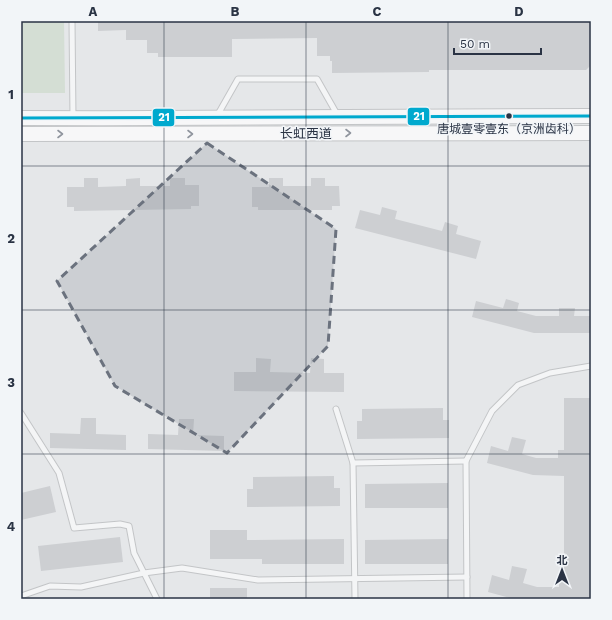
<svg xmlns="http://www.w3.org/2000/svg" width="612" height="620" font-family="'Work Sans','Noto Sans SC',sans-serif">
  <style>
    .green { fill: #d4ded4 }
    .building { fill: #cdcfd2 }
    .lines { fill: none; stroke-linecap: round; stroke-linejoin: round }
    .lane-casing { stroke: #c3c5c7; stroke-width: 7 }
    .secondary-casing { stroke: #c3c5c7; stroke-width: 16 }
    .lane { stroke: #f4f5f6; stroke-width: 5 }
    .secondary { stroke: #f7f7f8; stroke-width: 14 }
    .bus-1-casing { stroke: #f2f5f8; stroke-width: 6 }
    .bus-1 { stroke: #00a9ce; stroke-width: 3 }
    .oneway { stroke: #90959e }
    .marked { fill: #6b727e; fill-opacity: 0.2; stroke: #6b727e; stroke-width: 3; stroke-dasharray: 8 5; stroke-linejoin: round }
    .grid { fill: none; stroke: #2a3344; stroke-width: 1; stroke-opacity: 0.55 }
    .bus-dot { fill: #2a3344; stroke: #f2f5f8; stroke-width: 1.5 }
    .labels { text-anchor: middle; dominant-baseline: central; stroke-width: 3; stroke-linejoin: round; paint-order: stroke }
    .bus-label { font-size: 12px; fill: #2a3344; stroke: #f2f5f8 }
    .street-label { font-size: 13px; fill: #2a3344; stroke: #f2f5f8 }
    .line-badge { stroke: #f2f5f8; stroke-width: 1.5 }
    .badge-label { font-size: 11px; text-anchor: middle; font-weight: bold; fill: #fff }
    .neatline { fill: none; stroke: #2a3344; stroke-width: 1.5 }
    .grid-label { font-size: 13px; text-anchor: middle; font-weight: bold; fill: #2a3344 }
  </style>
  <rect width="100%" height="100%" fill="#e5e7e9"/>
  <polygon class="green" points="21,21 64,21 65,93 21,93"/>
  <g class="building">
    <polygon points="98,21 591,21 591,65 586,70 429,70 429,72 332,73 332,61 330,61 330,56 317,56 317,38 232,39 232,57 158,57 158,53 147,53 147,40 126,40 126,30 98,31"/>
    <polygon points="84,178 98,178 98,187 126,186 126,179 140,178 140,186 170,186 170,178 185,178 185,185 199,185 199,206 191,206 191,209 74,211 74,207 67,207 67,187 84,187"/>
    <polygon points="269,178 283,178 283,186 311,186 311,178 325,178 325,186 339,186 340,206 332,206 332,210 258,210 258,207 252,207 252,187 269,187"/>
    <polygon points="382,207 397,211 395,219 442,231 445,222 458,226 456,234 481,241 476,259 355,228 360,210 380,215"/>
    <polygon points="506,299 519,303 517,311 536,316 559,316 559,308 575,308 574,316 591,316 591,333 534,333 472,317 476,301 503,308"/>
    <polygon points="256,358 271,359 270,372 310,373 311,358 324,359 324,373 344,373 344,392 234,391 234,372 256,372"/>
    <polygon points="564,398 591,398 591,599 514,599 488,592 492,575 509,580 512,566 527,569 523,583 537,587 559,587 559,578 564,579 564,476 533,475 487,463 491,446 508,451 512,437 526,440 522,454 536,458 558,458 558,450 564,450"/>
    <polygon points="443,408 443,420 449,420 449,438 357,439 357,421 362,421 362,409"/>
    <polygon points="81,418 96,418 96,434 126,435 126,450 50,448 50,433 80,434"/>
    <polygon points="179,419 194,419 193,435 224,436 224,451 148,449 148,434 178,435"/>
    <polygon points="334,476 334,488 340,488 340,506 247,507 247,489 253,489 253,477"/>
    <polygon points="448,483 448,508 365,508 365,484"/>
    <polygon points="50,486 56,512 21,520 21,493"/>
    <polygon points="210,530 247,530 247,540 344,539 344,564 262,564 262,559 210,559"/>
    <polygon points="120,537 123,562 41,571 38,546"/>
    <polygon points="448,539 448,564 365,564 365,540"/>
    <rect x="210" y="588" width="37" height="11"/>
  </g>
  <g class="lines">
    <g class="lane-casing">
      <g id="lane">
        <polyline points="72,21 73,118"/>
        <polyline points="217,116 238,79 317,79 338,116"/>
        <polyline points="336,409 353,463 355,599"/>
        <polyline points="21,413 59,473 74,528 120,524 129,526 134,553 157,599"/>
        <polyline points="353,463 466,461"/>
        <polyline points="21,596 50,586 81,587 144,573 182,568 258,580 467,577"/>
        <polyline points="467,599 466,461 492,411 518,385 550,373 591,366"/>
      </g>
    </g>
    <g class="secondary-casing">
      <g id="secondary">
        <path d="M21 118C211 119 401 116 591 116"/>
        <polyline points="21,134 591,133"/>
      </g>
    </g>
    <use href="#lane" class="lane"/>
    <use href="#secondary" class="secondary"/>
    <g class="bus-1-casing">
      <polyline id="bus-1" points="21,118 591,116"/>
    </g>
    <use href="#bus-1" class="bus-1"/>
  </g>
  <defs><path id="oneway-chevron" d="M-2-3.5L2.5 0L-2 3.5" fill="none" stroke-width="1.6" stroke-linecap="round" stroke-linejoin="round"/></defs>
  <g class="oneway">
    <use href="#oneway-chevron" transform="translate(348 133)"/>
    <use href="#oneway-chevron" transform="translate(60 134)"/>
    <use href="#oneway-chevron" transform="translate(190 134)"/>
  </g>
  <path class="marked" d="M207 143 336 229 328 346 227 453 115 386 57 281Z"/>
  <path class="grid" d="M164 21V599M306 21V599M448 21V599M21 166H591M21 310H591M21 454H591"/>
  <circle class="bus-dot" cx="509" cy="116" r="3.5"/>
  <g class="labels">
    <g class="bus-label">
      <text x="509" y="129">唐城壹零壹东（京洲齿科）</text>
    </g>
    <g class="street-label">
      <text x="306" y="133">长虹西道</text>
    </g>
  </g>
  <g class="line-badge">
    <rect x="407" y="107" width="23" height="19" rx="4" fill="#00a9ce"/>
    <rect x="152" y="108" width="23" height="19" rx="4" fill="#00a9ce"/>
  </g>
  <g class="badge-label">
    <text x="419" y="120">21</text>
    <text x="164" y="121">21</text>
  </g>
  <rect width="612" height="620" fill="none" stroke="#f2f5f8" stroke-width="44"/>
  <g transform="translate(562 570)" stroke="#f2f5f8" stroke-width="3" paint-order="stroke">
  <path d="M0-3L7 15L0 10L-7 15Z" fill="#2a3344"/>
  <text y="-6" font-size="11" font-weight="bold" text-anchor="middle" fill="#2a3344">北</text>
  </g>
  <path d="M454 48v6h87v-6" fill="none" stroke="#2a3344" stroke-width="2"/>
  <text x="460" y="48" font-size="12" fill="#2a3344" stroke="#f2f5f8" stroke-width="3" paint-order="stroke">50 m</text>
  <rect x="22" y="22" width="568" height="576" class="neatline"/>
  <g class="grid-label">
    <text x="93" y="16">A</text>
    <text x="235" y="16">B</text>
    <text x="377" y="16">C</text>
    <text x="519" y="16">D</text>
    <text x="11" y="99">1</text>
    <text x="11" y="243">2</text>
    <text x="11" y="387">3</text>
    <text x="11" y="531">4</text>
  </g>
</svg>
